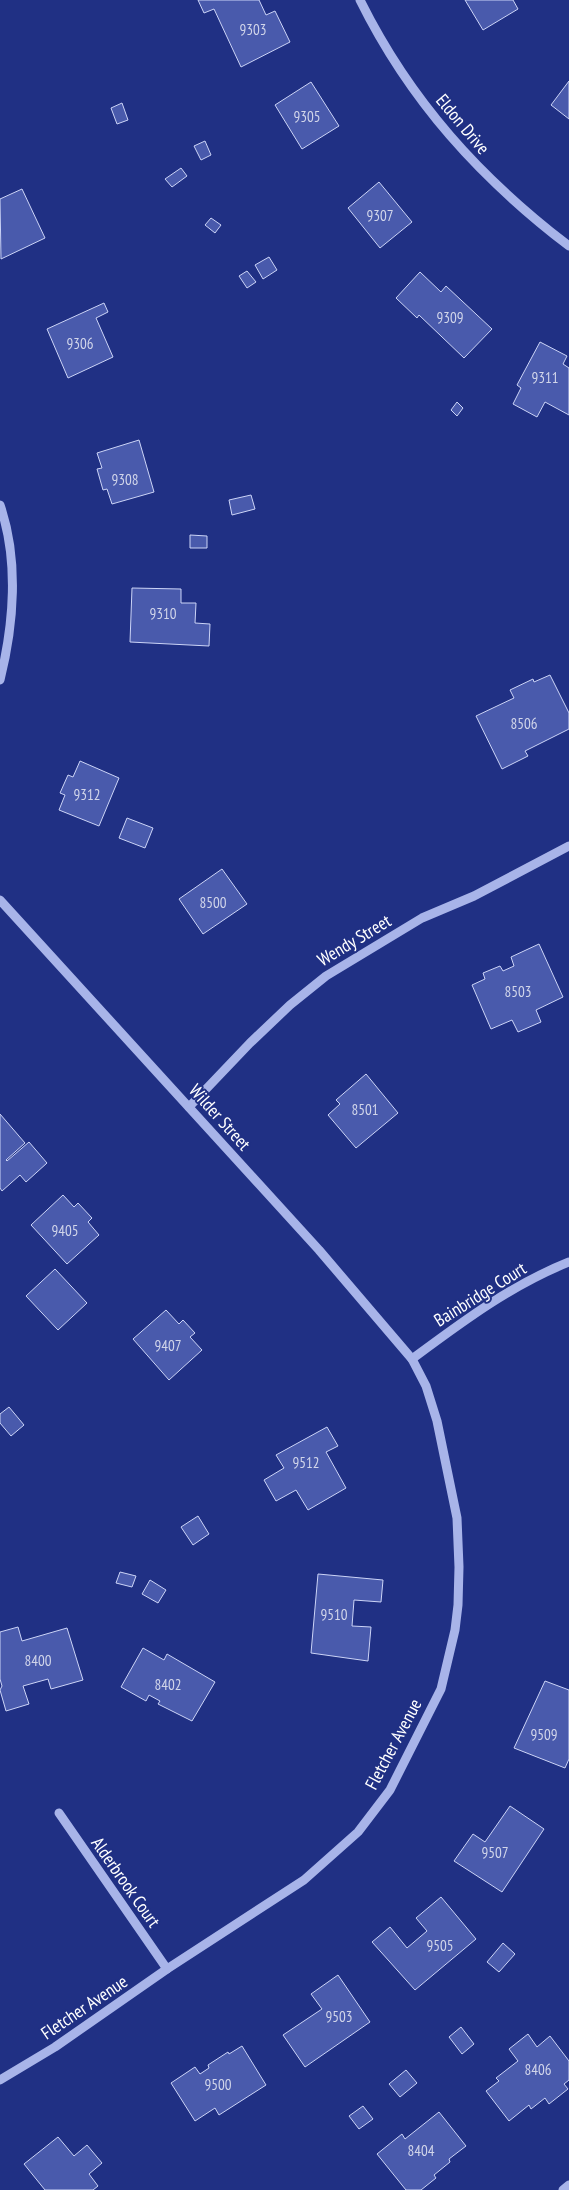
<svg xmlns="http://www.w3.org/2000/svg" width="569" height="2190" font-family="'PT Sans Narrow',sans-serif">
  <style>
    .building { fill: #495aac; stroke: #ccd4f7 }
    .lines { fill: none; stroke-linecap: round; stroke-linejoin: round }
    .minor { stroke: #a8b4e9; stroke-width: 9 }
    .labels { text-anchor: middle; dominant-baseline: central; stroke-width: 4; stroke-linejoin: round; paint-order: stroke }
    .number-label { font-size: 15px; fill: #d2d6ea }
    .street-label { font-size: 18px; fill: #fff; stroke: #203084 }
  </style>
  <rect width="100%" height="100%" fill="#203084"/>
  <g class="building">
    <polygon points="198,0 259,0 266,15 275,11 290,42 241,67 214,9 204,13"/>
    <polygon points="465,0 513,0 518,9 483,30"/>
    <polygon points="569,81 569,119 551,105"/>
    <polygon points="311,82 339,126 302,149 275,105"/>
    <polygon points="122,103 128,120 117,124 111,108"/>
    <polygon points="205,141 211,155 201,160 194,146"/>
    <polygon points="181,168 187,176 172,187 165,179"/>
    <polygon points="379,182 412,222 380,248 348,208"/>
    <polygon points="22,189 45,238 1,259 0,199"/>
    <polygon points="211,218 221,225 215,233 205,225"/>
    <polygon points="269,257 277,270 263,279 255,265"/>
    <polygon points="247,271 256,282 247,288 239,276"/>
    <polygon points="420,272 441,292 446,286 492,329 464,358 419,315 417,318 396,298"/>
    <polygon points="104,303 108,312 96,318 113,357 68,378 47,329"/>
    <polygon points="540,342 567,356 563,364 569,368 569,415 545,402 537,417 513,404 521,388 517,385"/>
    <polygon points="457,402 463,408 457,416 451,410"/>
    <polygon points="139,440 154,492 112,504 107,489 103,490 97,469 102,468 97,453"/>
    <polygon points="251,495 255,509 232,515 229,500"/>
    <polygon points="190,535 207,536 207,548 190,548"/>
    <polygon points="132,588 181,589 181,603 196,603 195,623 210,624 209,646 130,642"/>
    <polygon points="550,675 569,713 569,729 525,751 528,756 502,769 476,716 514,698 510,690 533,679 534,682"/>
    <polygon points="80,761 119,778 99,826 59,810 65,795 60,793 68,775 73,777"/>
    <polygon points="127,818 153,828 145,848 119,838"/>
    <polygon points="222,869 247,904 203,934 179,899"/>
    <polygon points="539,944 563,997 536,1010 541,1022 518,1032 512,1020 491,1029 472,985 485,979 483,973 500,966 503,971 514,966 511,957"/>
    <polygon points="366,1074 398,1113 356,1148 328,1115 340,1104 336,1100"/>
    <polygon points="0,1114 25,1143 6,1160 7,1161 29,1142 47,1163 26,1182 20,1175 2,1191 0,1188"/>
    <polygon points="63,1195 74,1207 78,1203 92,1218 88,1222 99,1235 67,1264 31,1225"/>
    <polygon points="55,1269 87,1303 58,1330 26,1296"/>
    <polygon points="166,1310 179,1324 183,1320 195,1333 190,1337 202,1350 169,1380 133,1339"/>
    <polygon points="9,1407 24,1425 11,1436 0,1423 0,1414"/>
    <polygon points="327,1427 338,1446 326,1452 346,1488 308,1510 296,1490 276,1501 264,1480 284,1468 276,1455"/>
    <polygon points="198,1516 209,1534 193,1545 181,1527"/>
    <polygon points="120,1572 136,1576 132,1587 116,1583"/>
    <polygon points="318,1574 383,1580 381,1602 354,1600 352,1626 371,1627 368,1661 311,1653"/>
    <polygon points="150,1580 166,1590 158,1603 142,1594"/>
    <polygon points="18,1627 22,1641 67,1628 83,1680 51,1689 48,1679 23,1686 29,1704 6,1711 0,1690 2,1686 0,1679 0,1632"/>
    <polygon points="143,1648 164,1660 167,1654 215,1682 192,1721 158,1704 160,1701 149,1695 146,1701 121,1687"/>
    <polygon points="545,1681 569,1690 569,1759 565,1768 514,1748"/>
    <polygon points="510,1806 544,1829 502,1892 454,1861 473,1834 485,1842"/>
    <polygon points="441,1897 476,1939 415,1990 372,1942 390,1927 407,1948 427,1931 416,1918"/>
    <polygon points="503,1943 515,1954 499,1972 487,1962"/>
    <polygon points="338,1975 370,2022 305,2067 283,2035 322,2009 311,1994"/>
    <polygon points="461,2027 474,2044 462,2054 449,2037"/>
    <polygon points="528,2034 537,2047 550,2036 569,2061 569,2080 564,2084 568,2089 549,2104 545,2098 531,2109 529,2105 509,2121 486,2091 499,2081 496,2078 518,2061 509,2049"/>
    <polygon points="242,2046 266,2085 219,2115 215,2108 195,2121 171,2083 195,2067 200,2074 209,2068 208,2065 228,2052 229,2054"/>
    <polygon points="406,2070 417,2083 400,2097 389,2084"/>
    <polygon points="363,2106 373,2119 359,2129 349,2116"/>
    <polygon points="439,2112 466,2146 449,2159 450,2162 434,2175 436,2178 421,2190 406,2190 377,2154 402,2134 405,2139"/>
    <polygon points="58,2137 74,2156 87,2145 102,2163 89,2174 98,2186 93,2190 45,2190 24,2164"/>
  </g>
  <g class="lines">
    <g class="minor">
      <path d="M360 0C410 101 480 178 569 246"/>
      <path d="M0 505C19 560 14 624 0 680"/>
      <polyline points="0,900 319,1250 412,1359 426,1386 437,1421 457,1518 459,1567 458,1605 455,1630 441,1689 390,1790 358,1832 304,1880 167,1969 55,2047 0,2080"/>
      <polyline points="189,1107 250,1043 290,1005 326,976 422,918 474,896 569,846"/>
      <path d="M412 1359C462 1322 511 1285 569 1262"/>
      <polyline points="59,1813 167,1969"/>
      <polyline points="563,2190 569,2185"/>
    </g>
  </g>
  <g class="labels">
    <g class="number-label">
      <text x="253" y="29">9303</text>
      <text x="307" y="116">9305</text>
      <text x="380" y="215">9307</text>
      <text x="450" y="317">9309</text>
      <text x="80" y="343">9306</text>
      <text x="545" y="377">9311</text>
      <text x="125" y="479">9308</text>
      <text x="163" y="613">9310</text>
      <text x="524" y="723">8506</text>
      <text x="87" y="794">9312</text>
      <text x="213" y="902">8500</text>
      <text x="518" y="991">8503</text>
      <text x="365" y="1109">8501</text>
      <text x="65" y="1230">9405</text>
      <text x="168" y="1345">9407</text>
      <text x="306" y="1462">9512</text>
      <text x="334" y="1614">9510</text>
      <text x="38" y="1660">8400</text>
      <text x="168" y="1684">8402</text>
      <text x="544" y="1734">9509</text>
      <text x="495" y="1852">9507</text>
      <text x="440" y="1945">9505</text>
      <text x="339" y="2016">9503</text>
      <text x="538" y="2069">8406</text>
      <text x="218" y="2084">9500</text>
      <text x="421" y="2150">8404</text>
    </g>
    <g class="street-label">
      <text transform="translate(463 124) rotate(50)">Eldon Drive</text>
      <text transform="translate(354 940) rotate(-31)">Wendy Street</text>
      <text transform="translate(220 1117) rotate(48)">Wilder Street</text>
      <text transform="translate(480 1294) rotate(-32)">Bainbridge Court</text>
      <text transform="translate(393 1744) rotate(-62)">Fletcher Avenue</text>
      <text transform="translate(126 1882) rotate(55)">Alderbrook Court</text>
      <text transform="translate(84 2007) rotate(-34)">Fletcher Avenue</text>
    </g>
  </g>
</svg>
